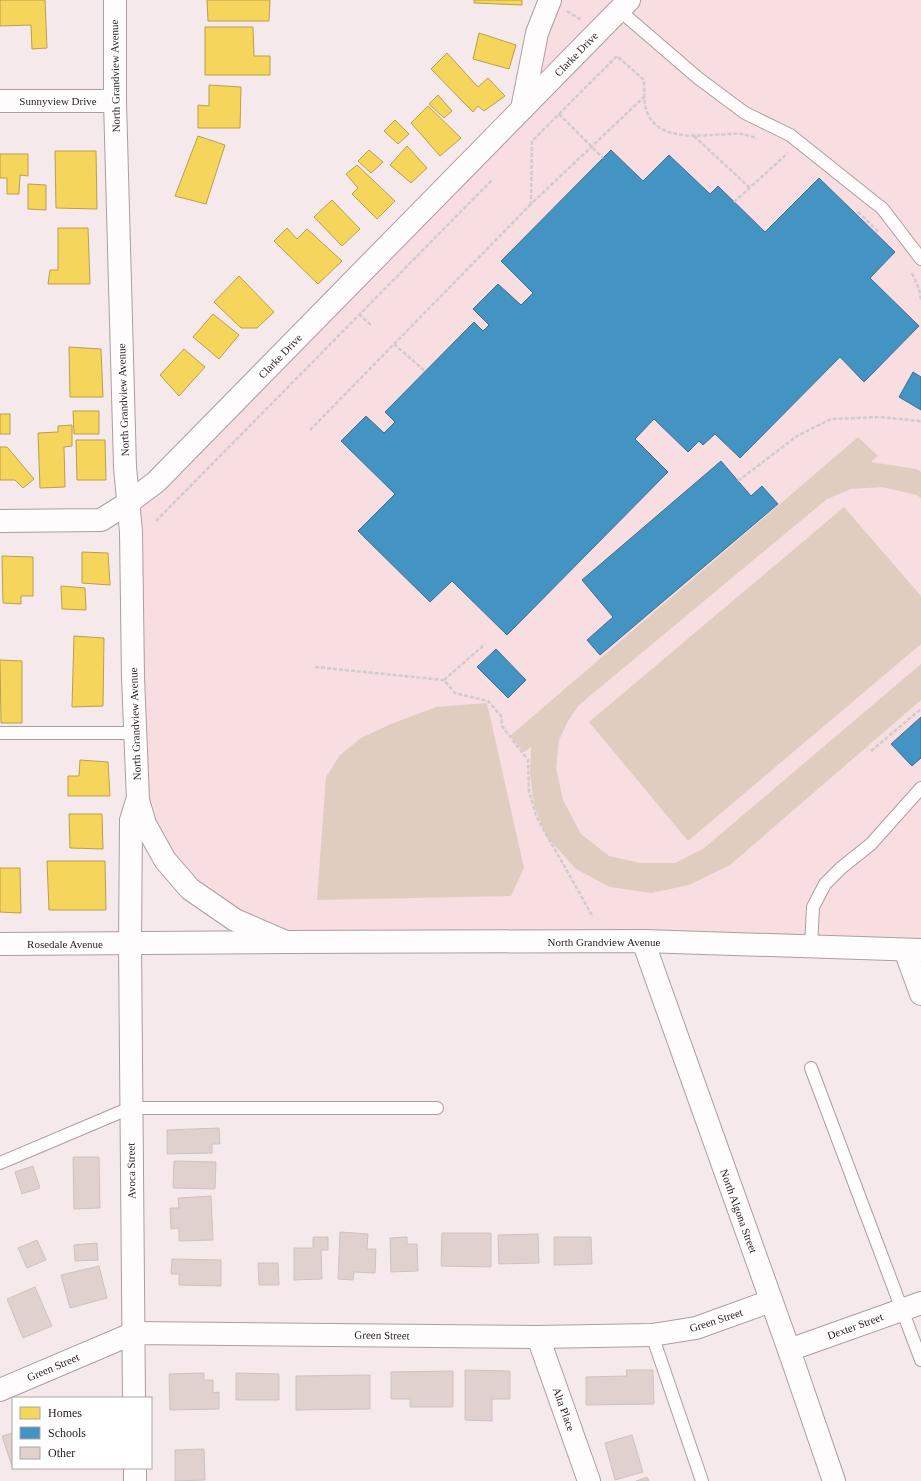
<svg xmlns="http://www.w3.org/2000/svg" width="921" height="1481" font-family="'Times New Roman',serif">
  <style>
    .built { fill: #f8dde1 }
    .green { fill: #e1cdc0 }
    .homes { fill: #f6d55c; stroke: #ba9f4b }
    .schools { fill: #4393c3; stroke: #3d7193 }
    .building { fill: #e0d0ce; stroke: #cfc2c1 }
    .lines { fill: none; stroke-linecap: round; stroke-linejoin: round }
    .service-casing { stroke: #ab9ea0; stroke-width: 14 }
    .minor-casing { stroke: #ab9ea0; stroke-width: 24 }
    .tertiary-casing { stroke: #ab9ea0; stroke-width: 24 }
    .path { stroke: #d1cbcc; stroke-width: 2.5; stroke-dasharray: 4 2; stroke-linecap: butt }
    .service { stroke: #fefcfc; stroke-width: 12 }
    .minor { stroke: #fefcfc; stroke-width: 22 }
    .tertiary { stroke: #fefcfc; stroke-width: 22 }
    .labels { text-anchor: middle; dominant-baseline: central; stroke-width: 4; stroke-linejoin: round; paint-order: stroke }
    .street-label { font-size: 11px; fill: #2f2123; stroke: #fff }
  </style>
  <rect width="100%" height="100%" fill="#f6e9eb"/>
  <polygon class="built" points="550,0 921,0 921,952 286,942 190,889 138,800 126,513 522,109"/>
  <g class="green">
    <polygon points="858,437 878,456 871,462 916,469 921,472 921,498 917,495 882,487 851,489 827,499 579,705 568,721 559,740 556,768 563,800 581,834 609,856 640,863 675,863 703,849 921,664 921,700 730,865 689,885 651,893 610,887 576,869 547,837 534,806 530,773 531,747 524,752 510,736"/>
    <polygon points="844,507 921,596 921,644 688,841 589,722"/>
    <polygon points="487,703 524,868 511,896 317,900 326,777 340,755 361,738 391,724 436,707"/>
  </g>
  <g class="homes">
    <polygon points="0,0 45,0 47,48 32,49 31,25 0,26"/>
    <polygon points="207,0 270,0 269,21 208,21"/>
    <polygon points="474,0 522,0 522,5 474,3"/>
    <polygon points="205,27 253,27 254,56 270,56 270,75 205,75"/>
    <polygon points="479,33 516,45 509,69 473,59"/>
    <polygon points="447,53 478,87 488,78 505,96 484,111 478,106 473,112 431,69"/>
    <polygon points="209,85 241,87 240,128 198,128 198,105 209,106"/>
    <polygon points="438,95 452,111 444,118 429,104"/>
    <polygon points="428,106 461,138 440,156 411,123"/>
    <polygon points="395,120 409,134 398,144 384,131"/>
    <polygon points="198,136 225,145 206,204 175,196"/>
    <polygon points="407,146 427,168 411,183 390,165"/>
    <polygon points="369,150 383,162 371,173 358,161"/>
    <polygon points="55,151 96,151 97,209 56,208"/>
    <polygon points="0,154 28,154 28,176 20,175 19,194 7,194 7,178 0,178"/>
    <polygon points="357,165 395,201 377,219 352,194 358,188 346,174"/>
    <polygon points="28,184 46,185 46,210 28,209"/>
    <polygon points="332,200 360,229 342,246 314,217"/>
    <polygon points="58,228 88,228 90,284 48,284 50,270 58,270"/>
    <polygon points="287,228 297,239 307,229 342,261 318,284 274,241"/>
    <polygon points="239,276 274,312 257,328 241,328 214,302"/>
    <polygon points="213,314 239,335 219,359 193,337"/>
    <polygon points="69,347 101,349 103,397 70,397"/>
    <polygon points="184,349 205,367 179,396 160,375"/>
    <polygon points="73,411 99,411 99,434 74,434"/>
    <rect x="0" y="414" width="10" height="20"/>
    <polygon points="72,425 72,446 64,447 65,487 40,488 38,433 58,432 58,426"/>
    <polygon points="76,440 105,440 106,480 77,480"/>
    <polygon points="0,447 7,447 34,479 23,488 15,480 0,480"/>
    <polygon points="82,552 108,553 110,585 82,583"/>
    <polygon points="2,556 33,557 33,596 21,596 21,604 3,603"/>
    <polygon points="61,586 85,588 86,610 62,609"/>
    <polygon points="74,636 104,638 103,706 72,707"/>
    <polygon points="0,660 22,661 22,723 1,723"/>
    <polygon points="80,760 108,762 110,796 68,796 68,776 79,776"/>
    <polygon points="69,814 102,814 103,849 70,848"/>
    <polygon points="47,861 105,861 106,910 49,910"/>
    <polygon points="0,868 20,868 21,913 0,912"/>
  </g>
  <g class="schools">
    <polygon points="611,150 643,181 669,155 710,194 718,186 765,232 819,178 895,252 870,278 919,326 864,382 840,357 740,458 715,434 703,445 699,441 688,452 654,419 635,439 668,472 507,635 452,581 430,602 358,531 395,494 341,441 366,416 384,433 395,422 385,412 474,322 483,331 489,325 473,309 498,284 521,305 533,293 501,261"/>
    <polygon points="913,372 921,377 921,410 899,397"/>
    <polygon points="721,461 751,496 762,486 778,504 600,655 587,640 613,617 582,580"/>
    <polygon points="496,649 526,680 508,698 477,667"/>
    <polygon points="921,717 921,758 912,766 891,744"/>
  </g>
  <g class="building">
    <polygon points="219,1128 220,1144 212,1144 212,1153 167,1154 167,1130"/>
    <polygon points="73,1157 99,1157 100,1208 74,1209"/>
    <polygon points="174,1161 216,1162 215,1189 173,1188"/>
    <polygon points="33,1166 40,1188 22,1194 15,1172"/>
    <polygon points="211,1196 213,1240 179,1241 179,1228 171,1229 170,1208 179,1208 178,1198"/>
    <polygon points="340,1232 368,1234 367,1249 376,1249 375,1273 354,1272 353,1280 338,1279"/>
    <polygon points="442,1233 491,1233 491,1267 441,1266"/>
    <polygon points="538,1234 539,1263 499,1264 498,1235"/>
    <polygon points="313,1237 328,1237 328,1250 321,1250 322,1279 294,1280 294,1248 313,1248"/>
    <polygon points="407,1237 407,1244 417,1244 418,1271 391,1272 390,1238"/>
    <polygon points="554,1237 591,1237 592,1264 554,1265"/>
    <polygon points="37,1240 46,1260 27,1268 18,1248"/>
    <polygon points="97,1243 98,1260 75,1261 74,1245"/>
    <polygon points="172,1259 221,1260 221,1286 179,1285 179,1274 171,1274"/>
    <polygon points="258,1263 278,1263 279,1285 259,1285"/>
    <polygon points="99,1266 107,1298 70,1308 61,1275"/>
    <polygon points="35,1287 52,1326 23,1338 7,1299"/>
    <polygon points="465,1370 510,1371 510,1399 492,1399 492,1421 465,1420"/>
    <polygon points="626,1370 653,1370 654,1404 586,1405 586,1377 627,1376"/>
    <polygon points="453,1371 453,1407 410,1407 410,1399 391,1399 391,1372"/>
    <polygon points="204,1373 204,1380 213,1380 213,1393 219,1392 219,1409 170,1410 169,1374"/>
    <polygon points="236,1373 279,1374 279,1400 236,1400"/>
    <polygon points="370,1375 370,1409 296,1410 296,1376"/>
    <polygon points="13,1433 13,1468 16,1468 13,1469 2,1436"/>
    <polygon points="632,1435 643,1472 615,1480 605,1443"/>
    <polygon points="204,1449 205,1480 175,1481 175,1450"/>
    <polygon points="647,1477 649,1481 636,1481"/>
  </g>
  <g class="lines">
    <g class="service-casing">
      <g id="service">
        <polyline points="619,10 698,78 745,113 790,135 874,202 882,208 921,259"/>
        <polyline points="0,733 135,733"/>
        <polyline points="811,947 813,907 825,884 841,868 871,844 921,788"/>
        <polyline points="811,1068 921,1360"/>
        <polyline points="0,1163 130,1108 437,1108"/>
        <polyline points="652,1335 702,1481"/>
      </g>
    </g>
    <g class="minor-casing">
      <g id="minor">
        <polyline points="0,101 115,101"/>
        <polyline points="522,109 537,33 550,0"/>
        <polyline points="643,941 789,1350 834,1481"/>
        <polyline points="130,944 134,1398"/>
        <polyline points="905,950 921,994"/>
        <polyline points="538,1337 589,1481"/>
        <polyline points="789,1350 921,1303"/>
        <polyline points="0,1390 134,1333 538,1337 652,1335 696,1328 771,1301"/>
        <polyline points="135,1468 135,1481"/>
      </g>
    </g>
    <g class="tertiary-casing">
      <g id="tertiary">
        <polyline points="115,0 115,101 125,467 131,532 133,677 138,800 145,824 165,860 190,889 235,920 286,942"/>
        <polyline points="0,521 101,520 128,503 156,482 629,0"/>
        <polyline points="0,944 286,942 643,941 921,950"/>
        <polyline points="130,944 131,820 137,801"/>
      </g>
    </g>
    <g class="path">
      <polyline points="567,11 581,20"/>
      <path d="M645 96 531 204 532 141 617 56 644 80C644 89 644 97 645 105 654 149 713 132 742 134 747 135 752 137 757 138"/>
      <polyline points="559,114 603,158"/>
      <polyline points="694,136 750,188"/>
      <polyline points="734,202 788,153"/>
      <polyline points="858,212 879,232"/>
      <polyline points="912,273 919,289 921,301"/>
      <polyline points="359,314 372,326"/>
      <polyline points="394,344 425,371"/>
      <polyline points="310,430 531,204"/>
      <polyline points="738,481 797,436 831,419 880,417 920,421 921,419"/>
      <polyline points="156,521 492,180"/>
      <polyline points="315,667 444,680 455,693 488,701 501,716 502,726 528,760 529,791 536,816 593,917"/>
      <polyline points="444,680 485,644"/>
      <polyline points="871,751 921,709"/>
    </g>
    <use href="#service" class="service"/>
    <use href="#minor" class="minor"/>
    <use href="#tertiary" class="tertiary"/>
  </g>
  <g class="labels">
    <g class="street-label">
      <text transform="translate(576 54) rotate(-46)">Clarke Drive</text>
      <text transform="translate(115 76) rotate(-91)">North Grandview Avenue</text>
      <text x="58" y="101">Sunnyview Drive</text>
      <text transform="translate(280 356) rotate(-46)">Clarke Drive</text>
      <text transform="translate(123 400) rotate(-92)">North Grandview Avenue</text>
      <text transform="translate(135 724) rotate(-92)">North Grandview Avenue</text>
      <text x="604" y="942">North Grandview Avenue</text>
      <text x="65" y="944">Rosedale Avenue</text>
      <text transform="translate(131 1171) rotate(-91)">Avoca Street</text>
      <text transform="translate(739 1211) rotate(70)">North Algona Street</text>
      <text transform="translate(716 1320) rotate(-18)">Green Street</text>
      <text transform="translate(855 1326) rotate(-20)">Dexter Street</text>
      <text transform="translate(382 1335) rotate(1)">Green Street</text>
      <text transform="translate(53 1367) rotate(-23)">Green Street</text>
      <text transform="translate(564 1409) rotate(70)">Alta Place</text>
    </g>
  </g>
  <rect x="12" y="1397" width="140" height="72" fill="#ffffff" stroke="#aca6a7"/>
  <rect x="20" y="1407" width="20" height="12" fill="#f6d55c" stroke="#aca6a7"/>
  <text x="48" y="1417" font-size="12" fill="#2f2123">Homes</text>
  <rect x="20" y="1427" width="20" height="12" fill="#4393c3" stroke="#aca6a7"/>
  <text x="48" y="1437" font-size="12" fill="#2f2123">Schools</text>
  <rect x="20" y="1447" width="20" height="12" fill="#e0d0ce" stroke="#aca6a7"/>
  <text x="48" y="1457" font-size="12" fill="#2f2123">Other</text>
</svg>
